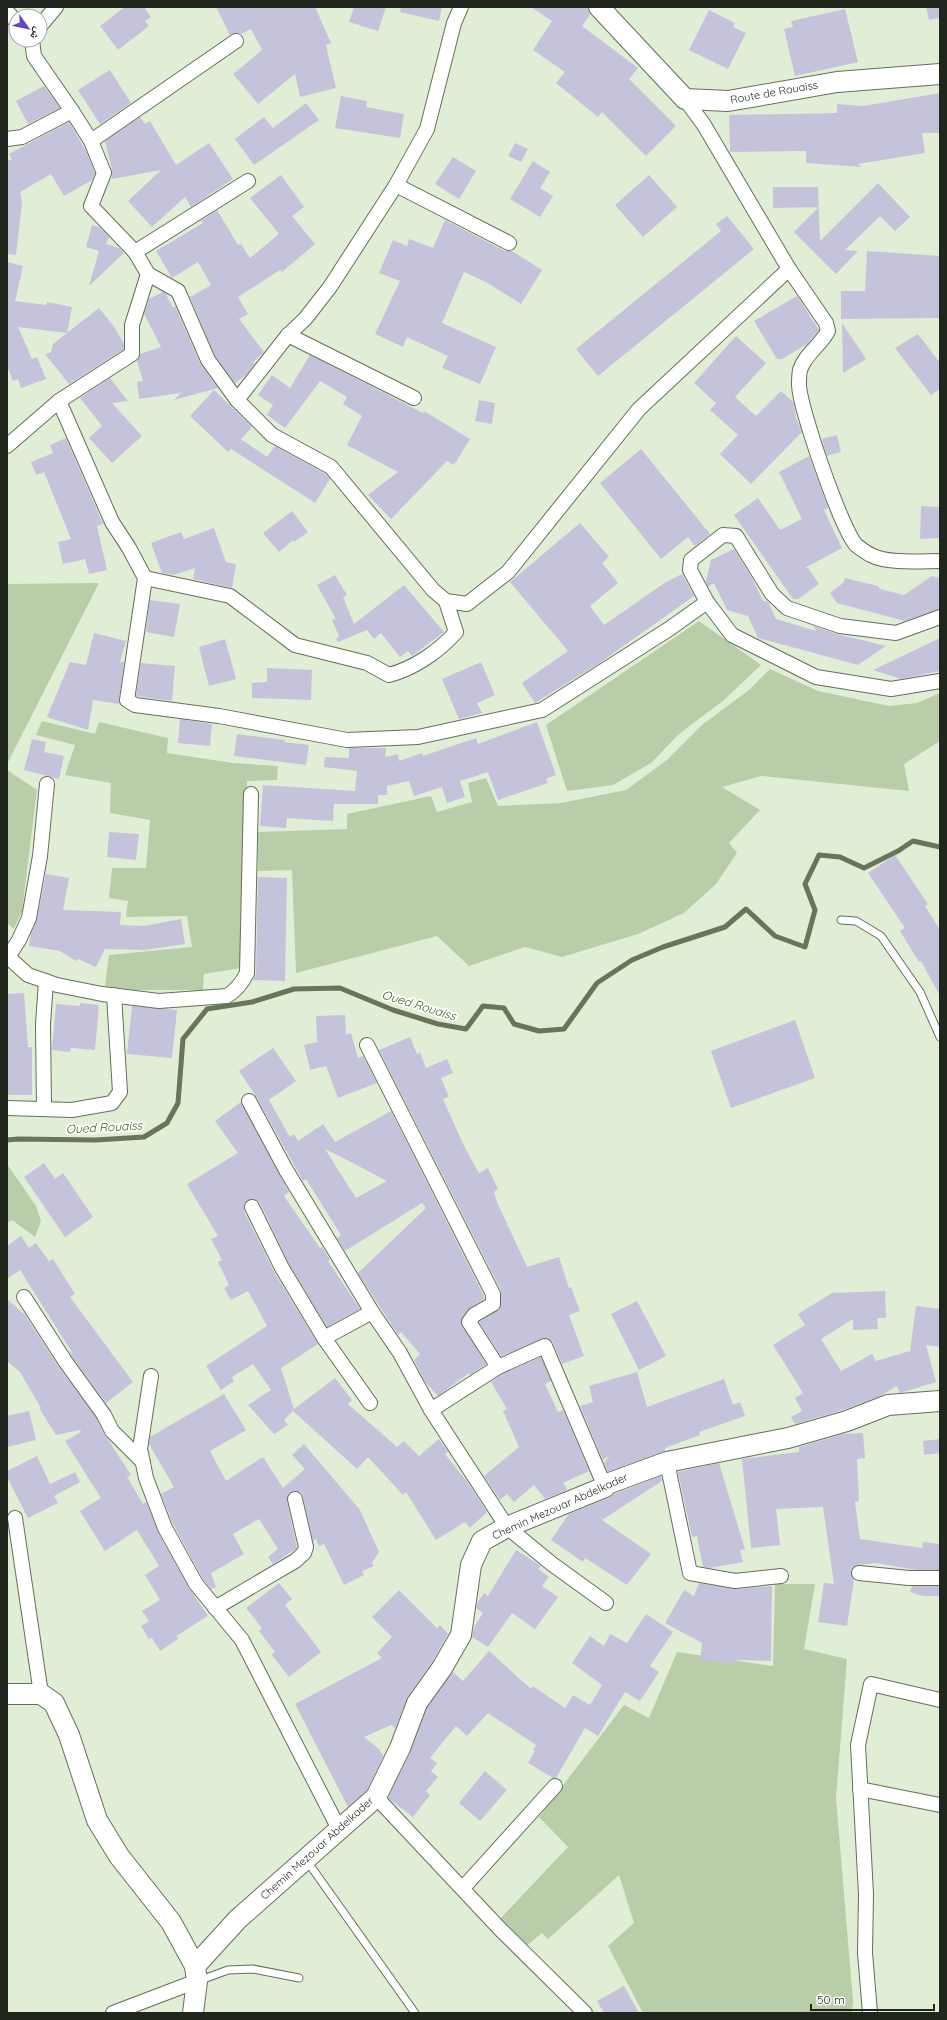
<svg xmlns="http://www.w3.org/2000/svg" width="947" height="2020" font-family="Quicksand,'Noto Naskh Arabic',sans-serif">
  <style>
    .green { fill: #b9cda8 }
    .lines { fill: none; stroke-linecap: round; stroke-linejoin: round }
    .stream { stroke: #667656; stroke-width: 5 }
    .building { fill: #c5c3db; fill-rule: evenodd }
    .lane-casing { stroke: #646f5a; stroke-width: 9 }
    .street-casing { stroke: #646f5a; stroke-width: 16 }
    .secondary-casing { stroke: #646f5a; stroke-width: 22 }
    .lane { stroke: #fff; stroke-width: 7 }
    .street { stroke: #fff; stroke-width: 14 }
    .secondary { stroke: #fff; stroke-width: 20 }
    .labels { text-anchor: middle; dominant-baseline: central; stroke-width: 4; stroke-linejoin: round; paint-order: stroke }
    .street-label { font-size: 11px; fill: #21261d; stroke: #fff }
    .water-label { font-size: 12px; font-style: italic; fill: #435f23; stroke: #fff }
  </style>
  <rect width="100%" height="100%" fill="#e1eed6"/>
  <g class="green">
    <polygon points="99,583 7,764 7,584"/>
    <polygon points="699,621 761,665 724,700 679,734 651,763 613,785 567,791 546,725"/>
    <polygon points="770,669 818,691 889,706 917,703 940,693 940,741 904,764 909,791 761,776 722,787 760,810 729,843 737,853 716,884 684,913 638,934 562,957 525,947 469,966 437,936 296,973 292,870 258,871 258,832 347,829 347,814 431,796 437,812 472,802 468,783 486,778 498,806 561,803 626,790 667,760 702,725 749,690"/>
    <polygon points="42,721 95,734 99,722 168,738 167,753 233,763 278,766 277,780 247,781 240,921 241,968 204,974 203,990 135,990 105,986 109,955 192,947 187,916 126,917 128,901 109,898 112,868 146,868 150,820 110,813 111,783 65,775 75,745 36,735"/>
    <polygon points="7,770 37,790 22,911 14,929 7,923"/>
    <polygon points="7,1164 36,1206 41,1221 35,1237 12,1220 7,1223"/>
    <polygon points="775,1584 815,1584 804,1649 847,1659 836,1798 853,2001 852,2013 643,2013 608,1946 634,1923 619,1875 548,1939 542,1933 525,1947 498,1921 568,1847 539,1817 624,1705 649,1718 677,1652 773,1666"/>
  </g>
  <g class="lines">
    <polyline class="stream" points="7,1140 18,1139 96,1140 144,1137 167,1123 178,1103 183,1039 207,1009 252,1002 294,989 340,988 393,1010 438,1024 466,1029 483,1006 504,1008 514,1024 539,1031 564,1029 597,983 632,960 663,947 725,927 746,909 775,936 805,947 815,910 805,884 819,855 840,857 864,868 898,851 913,841 940,847"/>
  </g>
  <g class="building">
    <polygon points="125,7 144,7 151,17 145,21 149,26 118,50 100,26"/>
    <polygon points="216,7 315,7 331,43 326,45 336,88 300,97 295,74 258,104 233,74 262,50 251,29 241,34 236,33 230,35"/>
    <polygon points="354,7 386,7 378,31 349,22"/>
    <polygon points="401,7 442,7 439,21 400,12"/>
    <polygon points="531,7 588,7 590,15 582,26 638,68 629,79 676,126 646,156 602,112 598,117 556,83 565,72 533,50 552,21"/>
    <polygon points="926,7 940,7 940,18 929,20"/>
    <polygon points="845,9 858,62 795,76 784,29 793,27 791,21"/>
    <polygon points="709,10 735,23 733,27 746,33 728,69 689,50"/>
    <polygon points="110,70 131,103 100,124 78,90"/>
    <polygon points="44,86 60,108 28,124 16,101"/>
    <polygon points="940,93 940,133 922,133 925,153 858,164 862,167 806,163 806,151 730,152 729,115 837,113 837,104 863,106"/>
    <polygon points="341,96 367,101 366,107 404,114 400,138 335,128"/>
    <polygon points="306,103 319,120 254,165 235,139 264,117 273,128"/>
    <polygon points="140,117 145,124 150,121 176,165 209,143 233,179 191,207 185,197 152,227 128,201 161,170 112,179 112,170 105,141"/>
    <polygon points="69,122 86,151 95,173 92,180 64,196 51,174 20,192 22,203 16,255 7,254 7,160 12,160 9,154"/>
    <polygon points="515,143 528,149 521,162 508,156"/>
    <polygon points="453,157 476,171 459,199 435,184"/>
    <polygon points="533,161 550,172 540,188 553,196 540,217 510,199"/>
    <polygon points="281,175 304,207 292,216 315,244 282,272 280,270 238,297 248,314 239,319 264,352 253,362 255,363 246,375 235,383 215,356 190,297 211,285 198,262 172,278 156,251 203,223 201,221 217,210 238,245 241,244 250,258 279,234 250,198"/>
    <polygon points="649,175 677,207 643,237 615,205"/>
    <polygon points="878,183 910,217 895,231 880,216 845,250 858,251 836,274 794,232 819,207 773,208 773,187 818,187 820,241"/>
    <polygon points="727,216 754,249 598,376 576,349 721,231 716,224"/>
    <polygon points="445,220 505,251 512,251 542,270 521,304 486,282 464,272 442,323 496,347 480,384 442,368 448,356 407,337 403,347 375,334 400,281 379,273 393,240 407,246 409,239 433,248"/>
    <polygon points="92,225 99,227 109,237 106,244 119,248 124,253 89,286 99,251 86,247"/>
    <polygon points="867,251 940,256 940,318 841,319 841,291 865,291"/>
    <polygon points="7,262 23,266 15,301 46,305 47,302 72,307 67,333 99,308 115,328 124,344 124,349 69,384 45,354 51,352 53,344 67,333 18,327 32,359 37,357 46,379 21,388 18,379 13,381 7,366"/>
    <polygon points="163,292 166,294 173,308 175,306 200,363 218,388 174,400 181,393 139,399 137,382 143,381 137,361 140,354 161,347 144,314 149,299"/>
    <polygon points="797,296 819,330 807,344 782,359 777,359 754,321"/>
    <polygon points="842,323 866,359 843,373"/>
    <polygon points="918,334 940,363 940,389 931,395 895,348"/>
    <polygon points="736,336 766,363 735,397 756,416 781,391 794,403 796,418 802,432 751,484 720,454 738,435 710,410 716,403 694,383"/>
    <polygon points="310,355 423,413 424,411 470,439 454,465 447,461 391,519 368,495 398,472 347,445 362,416 343,404 347,397 320,381 285,428 267,415 273,405 258,395 272,375 290,388"/>
    <polygon points="110,378 128,401 112,403 142,436 112,463 89,438 102,426 80,398"/>
    <polygon points="214,390 252,427 241,439 267,457 275,446 326,474 330,479 315,503 231,449 228,452 190,416"/>
    <polygon points="479,400 495,403 492,424 475,421"/>
    <polygon points="837,435 841,452 827,456 822,439"/>
    <polygon points="66,438 103,524 97,526 107,570 89,574 85,559 63,564 58,542 71,539 44,472 36,475 31,462 53,453 50,445"/>
    <polygon points="641,449 710,534 695,546 688,537 661,559 600,483"/>
    <polygon points="809,456 828,508 824,510 842,548 805,568 808,568 819,584 798,599 793,599 734,515 758,498 780,530 802,519 779,472"/>
    <polygon points="921,506 940,507 940,538 920,539"/>
    <polygon points="292,511 308,532 294,542 293,540 279,552 263,533"/>
    <polygon points="580,523 609,557 602,563 618,583 590,606 604,625 666,582 682,574 694,596 598,664 535,703 522,683 568,651 510,582"/>
    <polygon points="214,528 226,562 236,564 232,588 193,579 195,568 174,575 162,573 151,543 181,532 184,539"/>
    <polygon points="734,549 753,580 763,601 768,602 776,619 816,631 813,626 837,634 886,646 858,665 758,638 748,616 727,610 714,583 708,587 706,581 711,560"/>
    <polygon points="335,575 347,595 343,597 354,624 404,585 444,632 412,656 408,651 400,657 381,633 374,639 367,630 338,642 336,639 339,636 332,620 336,619 317,585"/>
    <polygon points="932,576 940,578 940,609 905,621 837,603 830,593 843,583 845,578 878,586 880,589 904,595"/>
    <polygon points="150,600 180,604 174,637 146,632"/>
    <polygon points="94,633 126,641 120,662 124,662 119,699 119,704 93,700 88,730 47,717 70,662 86,665"/>
    <polygon points="940,638 940,671 901,679 873,670"/>
    <polygon points="225,639 236,679 209,686 199,647"/>
    <polygon points="481,662 495,695 477,703 482,713 459,719 442,679"/>
    <polygon points="141,663 175,666 172,701 136,696"/>
    <polygon points="267,668 312,670 311,700 252,698 252,683 267,682"/>
    <polygon points="180,719 212,724 210,746 178,743"/>
    <polygon points="537,722 556,775 546,779 548,783 498,800 488,772 460,781 465,797 447,803 442,787 414,796 409,781 387,786 387,795 378,795 378,804 334,804 333,821 287,818 286,828 260,826 263,785 355,791 357,771 324,767 325,757 349,758 349,748 386,748 385,757 398,754 399,761 422,753 423,756 476,738 478,744"/>
    <polygon points="237,734 285,740 284,742 309,745 306,765 234,756"/>
    <polygon points="32,739 46,742 44,752 64,756 59,779 24,770"/>
    <polygon points="109,832 139,834 136,860 107,857"/>
    <polygon points="895,855 928,904 925,906 940,930 940,996 921,961 919,962 900,931 905,928 868,873"/>
    <polygon points="46,874 69,878 63,910 121,912 120,925 144,926 181,919 185,944 145,950 105,949 96,967 78,959 76,961 60,951 29,946 31,933 37,919"/>
    <polygon points="258,877 287,878 285,981 253,980 256,973"/>
    <polygon points="24,993 28,1047 32,1047 32,1095 7,1095 7,994"/>
    <polygon points="80,1003 99,1005 95,1050 71,1048 70,1052 52,1050 56,1004 80,1006"/>
    <polygon points="132,1006 177,1010 172,1058 127,1054"/>
    <polygon points="345,1015 346,1035 351,1033 358,1058 363,1056 377,1083 338,1098 326,1066 310,1070 304,1045 317,1042 316,1016"/>
    <polygon points="795,1020 815,1078 731,1108 711,1051"/>
    <polygon points="410,1037 417,1054 420,1052 426,1068 447,1059 453,1073 441,1078 449,1097 443,1099 464,1146 479,1173 488,1168 498,1189 494,1192 497,1202 527,1267 559,1257 569,1288 571,1287 580,1311 569,1315 584,1356 562,1364 553,1342 546,1338 501,1356 479,1322 500,1309 501,1290 379,1050"/>
    <path d="M273 1048 296 1081 269 1100 290 1137 294 1134 298 1141 323 1124 335 1142 391 1111 484 1296V1299L467 1310 461 1322 486 1364 470 1375 469 1373 438 1396 426 1383 414 1360 420 1354 401 1332 398 1335 358 1273 426 1208 422 1203 345 1251 337 1238 341 1235 306 1179 303 1181 254 1093 239 1071ZM325 1149 347 1160 387 1181 356 1198Z"/>
    <polygon points="241,1102 289,1192 284,1196 320,1248 322,1247 330,1260 328,1261 360,1309 327,1327 289,1264 260,1203 253,1199 245,1202 244,1211 274,1272 318,1344 281,1368 294,1409 335,1378 352,1400 348,1404 397,1447 404,1441 419,1456 439,1439 448,1452 445,1454 468,1483 487,1512 470,1528 465,1522 436,1540 406,1492 403,1495 368,1457 357,1469 293,1411 284,1420 288,1425 274,1434 248,1405 271,1390 253,1364 232,1377 234,1381 221,1390 206,1366 267,1326 248,1291 231,1300 224,1288 229,1285 218,1262 222,1260 211,1239 218,1236 187,1184 238,1153 215,1121"/>
    <polygon points="44,1163 55,1179 63,1173 93,1217 65,1237 24,1177"/>
    <polygon points="21,1236 29,1248 36,1243 49,1261 53,1259 75,1294 70,1297 133,1382 106,1403 72,1356 69,1351 73,1354 20,1270 7,1279 7,1246"/>
    <polygon points="885,1291 886,1318 877,1318 878,1329 853,1330 853,1319 821,1339 841,1371 872,1354 876,1361 910,1351 916,1306 940,1309 940,1347 926,1345 936,1382 900,1393 897,1386 878,1397 843,1410 795,1424 791,1417 802,1411 795,1398 803,1393 773,1345 805,1325 798,1314 832,1293"/>
    <polygon points="7,1299 25,1315 58,1366 97,1419 105,1435 131,1475 127,1477 143,1504 146,1502 158,1532 189,1588 208,1616 176,1636 178,1639 160,1651 152,1638 149,1639 141,1626 149,1621 142,1611 160,1600 145,1575 159,1566 137,1530 105,1551 80,1511 101,1498 65,1441 81,1432 80,1430 56,1435 39,1408 41,1408 20,1372 7,1361"/>
    <polygon points="637,1301 666,1356 639,1370 611,1314"/>
    <polygon points="541,1357 551,1381 545,1384 558,1412 563,1410 589,1471 563,1483 567,1489 565,1491 545,1499 534,1485 514,1502 507,1494 500,1500 484,1476 519,1447 503,1411 507,1409 491,1382 502,1374"/>
    <polygon points="637,1372 647,1407 724,1379 733,1405 740,1402 745,1416 699,1432 700,1435 665,1448 665,1451 608,1472 604,1463 610,1455 603,1460 580,1406 593,1402 589,1386"/>
    <polygon points="224,1394 246,1430 210,1451 226,1481 263,1457 283,1488 305,1469 292,1455 304,1444 360,1510 379,1552 372,1563 374,1566 362,1571 364,1575 344,1585 324,1544 319,1546 316,1539 313,1541 303,1497 301,1493 293,1491 289,1493 287,1501 297,1548 273,1564 268,1557 278,1549 259,1519 233,1534 244,1554 211,1573 216,1587 211,1589 203,1579 173,1524 161,1494 174,1487 149,1444 150,1437"/>
    <polygon points="29,1411 36,1440 7,1447 7,1416"/>
    <polygon points="863,1433 865,1458 857,1459 859,1501 855,1502 860,1539 922,1548 923,1542 940,1544 940,1570 916,1570 876,1563 856,1565 851,1572 854,1580 847,1626 818,1622 824,1583 834,1584 823,1507 776,1509 780,1545 751,1548 742,1459 799,1452 799,1447 843,1434"/>
    <polygon points="940,1439 940,1453 924,1455 923,1441"/>
    <polygon points="37,1456 50,1484 75,1472 80,1482 54,1496 58,1503 28,1518 7,1477 7,1471"/>
    <polygon points="719,1463 745,1549 740,1550 743,1562 710,1568 703,1567 697,1536 692,1537 678,1472"/>
    <polygon points="661,1476 662,1481 602,1520 651,1554 627,1585 585,1558 583,1562 551,1540 569,1514 609,1498 614,1494"/>
    <polygon points="516,1550 541,1566 538,1569 549,1577 542,1586 558,1597 535,1629 512,1613 488,1647 472,1637 474,1627 483,1613 476,1608 477,1603 484,1593 488,1596"/>
    <polygon points="279,1583 292,1599 285,1605 321,1652 289,1677 271,1654 275,1652 259,1631 262,1628 246,1608"/>
    <polygon points="699,1583 734,1589 772,1586 771,1661 737,1660 736,1664 700,1660 702,1643 665,1623 684,1590 694,1596"/>
    <polygon points="912,1586 940,1586 940,1596 923,1596 910,1592"/>
    <polygon points="399,1590 437,1628 440,1625 448,1634 432,1662 408,1696 395,1728 391,1725 364,1737 379,1749 383,1756 367,1790 348,1807 295,1704 382,1658 377,1653 392,1637 372,1617"/>
    <polygon points="646,1614 673,1632 650,1666 659,1672 640,1701 625,1692 598,1736 585,1728 556,1778 553,1778 528,1763 535,1751 533,1750 536,1745 488,1713 467,1736 456,1726 430,1758 437,1763 431,1771 438,1777 426,1791 430,1795 413,1817 388,1798 410,1753 427,1708 453,1672 463,1681 489,1651 531,1689 533,1686 565,1708 573,1695 590,1705 602,1685 572,1663 590,1636 604,1646 610,1634 627,1643"/>
    <polygon points="485,1771 507,1790 480,1821 459,1803"/>
    <polygon points="624,1986 639,2013 604,2013 597,2001"/>
  </g>
  <g class="lines">
    <g class="lane-casing">
      <g id="lane">
        <polyline points="841,920 856,921 881,936 920,992 940,1037"/>
        <polyline points="307,1861 415,2013"/>
        <polyline points="198,1981 228,1970 253,1969 299,1978"/>
      </g>
    </g>
    <g class="street-casing">
      <g id="street">
        <polyline points="7,12 16,21"/>
        <polyline points="40,26 56,7"/>
        <polyline points="32,40 34,56 72,111 91,141 104,173 91,206 135,252 148,274 178,291 208,360 237,400 272,435 331,467 433,590 446,601 467,604 508,572 639,409 789,269"/>
        <path d="M685 99 704 125 789 269 826 323 828 331C820 346 805 354 800 370 799 375 799 381 799 385 800 409 841 528 856 545 860 548 866 553 871 555 887 564 922 561 940 561"/>
        <polyline points="7,139 22,137 72,111"/>
        <polyline points="91,141 236,41"/>
        <polyline points="396,185 509,243"/>
        <polyline points="135,252 248,181"/>
        <polyline points="288,335 414,398"/>
        <polyline points="237,400 288,335 305,319 330,287 396,185 427,129 454,23 461,7"/>
        <polyline points="59,401 112,522 129,548 145,578 127,700 135,705 219,716 347,740 418,737 542,710 669,629 707,602"/>
        <polyline points="7,446 59,401 132,354 132,325 148,274"/>
        <path d="M145 578 230 596 295 645 367 663 389 675C415 668 439 651 456 632L446 601"/>
        <polyline points="940,617 896,633 840,626 787,608 772,594 736,536 723,535 691,560 690,570 707,602 732,635 816,677 891,689 940,681"/>
        <path d="M7 956 28 975 57 985 102 994 159 1001 227 996C237 990 242 983 247 973L251 794"/>
        <polyline points="8,957 19,940 29,918 40,856 47,784"/>
        <polyline points="367,1045 493,1294 493,1304 474,1315 469,1322 498,1367 431,1410"/>
        <polyline points="249,1101 286,1170 372,1312 400,1353 431,1410 507,1527 552,1564 606,1603"/>
        <polyline points="7,1108 72,1110 112,1103 120,1092 114,995"/>
        <polyline points="44,1109 43,1024 46,981"/>
        <polyline points="252,1207 282,1268 324,1338 370,1403"/>
        <polyline points="24,1297 65,1361 104,1415 112,1431 143,1462"/>
        <polyline points="324,1338 372,1312"/>
        <polyline points="498,1367 545,1346 605,1487"/>
        <polyline points="151,1376 140,1449 146,1478 165,1528 196,1584 242,1640 339,1829"/>
        <polyline points="667,1462 690,1573 735,1581 781,1576"/>
        <polyline points="15,1518 41,1694"/>
        <polyline points="859,1573 909,1578 940,1578"/>
        <polyline points="215,1608 295,1561 304,1553 306,1547 295,1499"/>
        <polyline points="860,1789 940,1805"/>
        <polyline points="376,1797 500,1929 585,2013"/>
        <polyline points="463,1888 555,1786"/>
        <polyline points="113,2013 197,1981"/>
        <polyline points="870,2013 865,1953 866,1894 858,1745 871,1684 940,1700"/>
      </g>
    </g>
    <g class="secondary-casing">
      <g id="secondary">
        <polyline points="599,7 685,99 728,101 837,82 940,74"/>
        <polyline points="7,1694 41,1694 54,1703 69,1735 97,1820 119,1856 171,1922 195,1966"/>
        <polyline points="193,2013 197,1981 195,1966 238,1919 376,1797 400,1748 417,1703 442,1668 461,1635 471,1565 482,1541 507,1527 605,1487 607,1484 667,1462 788,1438 847,1421 888,1405 940,1401"/>
      </g>
    </g>
    <use href="#lane" class="lane"/>
    <use href="#street" class="street"/>
    <use href="#secondary" class="secondary"/>
  </g>
  <g class="labels">
    <g class="street-label">
      <text transform="translate(774 92) rotate(-10)">Route de Rouaiss</text>
      <text transform="translate(560 1506) rotate(-24)">Chemin Mezouar Abdelkader</text>
      <text transform="translate(317 1848) rotate(-42)">Chemin Mezouar Abdelkader</text>
    </g>
    <g class="water-label">
      <text transform="translate(419 1005) rotate(17)">Oued Rouaiss</text>
      <text transform="translate(104 1127) rotate(-3)">Oued Rouaiss</text>
    </g>
  </g>
  <rect width="947" height="2020" fill="none" stroke="#21261d" stroke-width="16"/>
  <g transform="translate(28 28) rotate(123)"><circle r="19" fill="#ffffff" stroke="#a6a8a5"/>
  <path d="M0-3L7 15L0 10L-7 15Z" fill="#6448c1"/>
  <text y="-6" font-size="11" font-weight="bold" text-anchor="middle" fill="#21261d">ش</text>
  </g>
  <path d="M811 2004v6h123v-6" fill="none" stroke="#21261d" stroke-width="2"/>
  <text x="817" y="2004" font-size="12" fill="#21261d" stroke="#ffffff" stroke-width="3" paint-order="stroke">50 m</text>
</svg>
